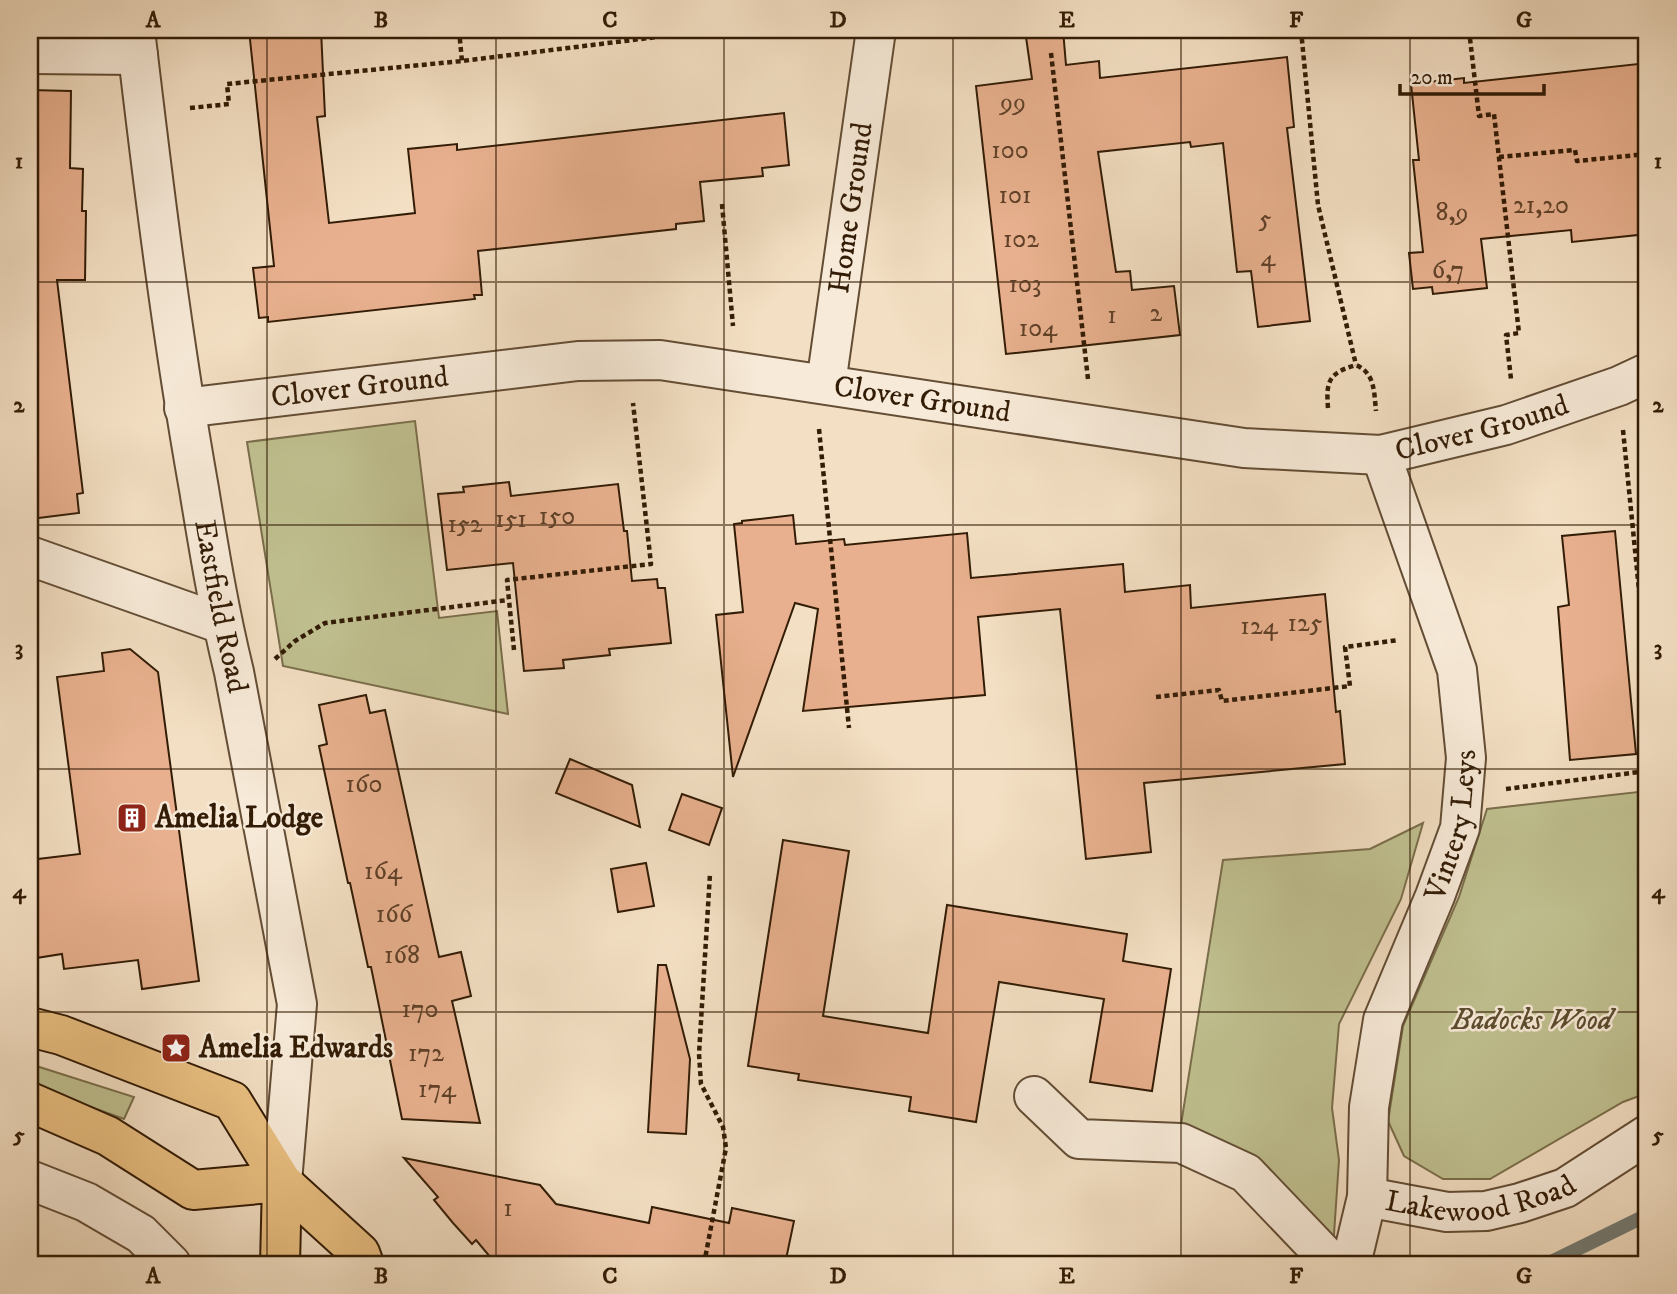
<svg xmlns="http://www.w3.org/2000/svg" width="1677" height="1294" font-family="'IM FELL DW Pica',serif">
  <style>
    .green { fill: #c0c090; stroke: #7a6e4b; stroke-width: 2 }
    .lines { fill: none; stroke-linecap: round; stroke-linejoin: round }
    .stream { stroke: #747b74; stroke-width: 14 }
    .building { fill: #e8b08e; stroke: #331c06; stroke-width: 2 }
    .minor-casing { stroke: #634d35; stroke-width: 42 }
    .major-casing { stroke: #331c06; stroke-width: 42 }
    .path { stroke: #331c06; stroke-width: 4.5; stroke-dasharray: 5 3.5; stroke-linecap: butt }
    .minor { stroke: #f7ead8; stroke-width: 38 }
    .major { stroke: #eac082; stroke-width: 38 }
    .grid { fill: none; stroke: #331c06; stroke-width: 2; stroke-opacity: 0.55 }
    .labels { text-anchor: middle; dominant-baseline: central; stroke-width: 5; stroke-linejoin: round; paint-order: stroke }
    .number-label { font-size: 26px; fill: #604128 }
    .street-label { font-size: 30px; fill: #331c06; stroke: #f7ead8 }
    .poi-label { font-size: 30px; font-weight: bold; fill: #331c06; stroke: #f7ead8; text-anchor: start }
    .park-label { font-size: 30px; font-style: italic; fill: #5d4d2f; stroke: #f7ead8 }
    .neatline { fill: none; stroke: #331c06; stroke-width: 2.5 }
    .grid-label { font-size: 23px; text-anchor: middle; font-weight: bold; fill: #331c06 }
  </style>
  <rect width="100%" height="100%" fill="#f3dfc3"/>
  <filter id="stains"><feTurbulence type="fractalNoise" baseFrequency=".00286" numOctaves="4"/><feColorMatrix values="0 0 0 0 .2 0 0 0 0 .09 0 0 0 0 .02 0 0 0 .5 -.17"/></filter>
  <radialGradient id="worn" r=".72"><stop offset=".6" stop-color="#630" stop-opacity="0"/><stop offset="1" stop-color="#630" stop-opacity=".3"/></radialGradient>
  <g class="green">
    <polygon points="415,421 439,618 497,611 508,714 283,666 247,442"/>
    <polygon points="1647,791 1647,1093 1623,1102 1490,1179 1443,1179 1404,1156 1388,1121 1403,1026 1459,897 1487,809"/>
    <polygon points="1423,823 1401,899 1339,1024 1332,1108 1339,1160 1333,1249 1180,1131 1223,860 1370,849"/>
    <polygon points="30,1064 134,1097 124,1119 30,1085"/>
  </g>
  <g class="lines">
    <polyline class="stream" points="1547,1264 1647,1215"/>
  </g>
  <g class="building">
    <polygon points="249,30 321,30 325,116 317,117 329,223 415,213 408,149 457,144 457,150 784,113 789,165 762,168 763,176 700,182 704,221 676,224 676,229 478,251 482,295 474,295 475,299 268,322 268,317 259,318 253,268 274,266"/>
    <polygon points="1025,30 1063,30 1066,65 1099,61 1100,78 1287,57 1294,127 1287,128 1310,321 1258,327 1251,271 1237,272 1223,143 1191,147 1190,142 1098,152 1116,272 1130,271 1132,290 1174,286 1180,335 1006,354 976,86 1032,79"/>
    <polygon points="1647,63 1647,234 1572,242 1571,230 1481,239 1487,288 1433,294 1432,287 1413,289 1409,253 1423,252 1413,160 1419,160 1411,84 1464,78 1464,83"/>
    <polygon points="30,90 71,91 70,168 83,169 82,211 86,211 85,280 57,280 83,493 77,494 79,513 30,519"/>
    <polygon points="509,482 511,496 618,484 624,531 627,531 632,581 657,579 658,588 665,588 671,643 609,649 610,655 563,660 564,668 524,671 513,563 447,570 438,494 464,492 463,487"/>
    <polygon points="793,515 796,544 844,539 845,545 967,533 971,578 1123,564 1125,592 1190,585 1191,608 1325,594 1336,712 1340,711 1345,764 1144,783 1151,852 1086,859 1060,609 978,617 985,695 803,711 818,609 795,603 733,777 716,615 743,612 734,524 742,523 742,521"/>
    <polygon points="1615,531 1636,754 1570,760 1558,607 1569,605 1562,536"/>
    <polygon points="130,649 158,672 199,981 142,989 138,960 64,969 62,954 30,959 30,860 80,854 57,677 104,671 102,653"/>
    <polygon points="366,695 370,713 385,710 439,957 461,952 471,996 452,1001 480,1123 402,1119 371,967 368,967 350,883 348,883 319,746 327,744 319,705"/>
    <polygon points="570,759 632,785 640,827 556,793"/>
    <polygon points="682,794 722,808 709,845 669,830"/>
    <polygon points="783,840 849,851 823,1016 928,1033 947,905 1127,934 1123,961 1171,969 1152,1091 1090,1082 1104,999 999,982 976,1122 909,1111 911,1097 798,1080 799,1074 748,1066"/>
    <polygon points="646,863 654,906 618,912 611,869"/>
    <polygon points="658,965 666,965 690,1059 686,1134 648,1132"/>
    <polygon points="404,1158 540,1185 556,1204 649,1223 652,1207 729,1223 732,1208 794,1221 785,1264 496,1264 476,1240 472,1244 453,1223 434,1200 438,1197"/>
  </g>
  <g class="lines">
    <g class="minor-casing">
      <g id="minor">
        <path id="s1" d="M135 30C153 183 172 337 199 489 209 550 219 611 234 672L297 1004 282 1182"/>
        <polyline points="30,54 138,55"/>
        <path id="s2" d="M826 384 876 30"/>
        <path id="s3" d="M184 408 578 361 660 360 1244 448 1381 455 1506 425 1619 386 1647 373"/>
        <polyline points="30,556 222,624"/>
        <polyline points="1034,1096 1079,1139 1181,1143 1246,1173 1333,1264"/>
        <polyline points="30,1180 86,1202 141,1234 171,1264"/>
        <path id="s4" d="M1367 1197 1447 1212 1486 1211 1520 1203 1565 1188 1647 1135"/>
        <path id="s5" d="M1351 1264 1367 1197 1369 1107 1383 1020 1435 896 1460 828 1466 758 1457 670 1381 455"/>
      </g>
    </g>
    <g class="major-casing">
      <g id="major">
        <polyline points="30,1027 61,1035 232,1101 282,1182 360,1253 364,1264"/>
        <polyline points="30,1102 108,1136 193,1190 282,1182"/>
        <polyline points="280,1264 282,1182"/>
      </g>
    </g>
    <g class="path">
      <polyline points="459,30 462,61"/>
      <polyline points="1301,30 1318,205 1356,365"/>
      <polyline points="1469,30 1479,116 1494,114 1519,333 1506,335 1511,379"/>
      <polyline points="1051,53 1088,379"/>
      <polyline points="190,108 229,104 227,84 462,61 714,30"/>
      <polyline points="1499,157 1575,150 1577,161 1647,154"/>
      <polyline points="722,204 733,326"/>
      <path d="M1328 408C1326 382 1328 373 1356 365 1375 373 1374 392 1376 411"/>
      <polyline points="819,429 849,728"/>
      <polyline points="1623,430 1647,670"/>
      <polyline points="514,650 507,580 651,564 633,403"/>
      <polyline points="275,659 295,641 325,623 508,600"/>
      <polyline points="1156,697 1219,690 1222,701 1350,686 1345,647 1399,640"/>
      <polyline points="1506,789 1647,771"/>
      <polyline points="704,1264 726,1148 723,1127 701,1084 699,1054 710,874"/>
    </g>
    <use href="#minor" class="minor"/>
    <use href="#major" class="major"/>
  </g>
  <path class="grid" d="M267 30V1264M496 30V1264M724 30V1264M953 30V1264M1181 30V1264M1410 30V1264M30 282H1647M30 525H1647M30 769H1647M30 1012H1647"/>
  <defs>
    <g id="building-square" transform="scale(1.575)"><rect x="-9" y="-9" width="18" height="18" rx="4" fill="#8f2418" stroke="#f7ead8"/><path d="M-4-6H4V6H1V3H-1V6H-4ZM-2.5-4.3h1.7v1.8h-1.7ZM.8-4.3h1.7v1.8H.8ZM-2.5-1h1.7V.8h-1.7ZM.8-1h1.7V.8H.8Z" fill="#fff"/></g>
    <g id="sight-square" transform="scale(1.575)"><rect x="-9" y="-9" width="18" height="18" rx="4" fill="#8f2418" stroke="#f7ead8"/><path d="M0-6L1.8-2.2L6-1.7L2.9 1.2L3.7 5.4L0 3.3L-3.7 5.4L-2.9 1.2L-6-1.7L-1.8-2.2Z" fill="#fff"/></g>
  </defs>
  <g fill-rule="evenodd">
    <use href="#building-square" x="132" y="818"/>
    <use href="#sight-square" x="176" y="1048"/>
  </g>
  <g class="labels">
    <g class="number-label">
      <text x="1013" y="102">99</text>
      <text x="1010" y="150">100</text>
      <text x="1015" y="195">101</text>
      <text x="1541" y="205">21,20</text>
      <text x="1452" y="212">8,9</text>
      <text x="1265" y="219">5</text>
      <text x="1021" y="239">102</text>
      <text x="1268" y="258">4</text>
      <text x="1448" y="270">6,7</text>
      <text x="1025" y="284">103</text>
      <text x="1156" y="313">2</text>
      <text x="1112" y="315">1</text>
      <text x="1038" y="328">104</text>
      <text x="557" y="516">150</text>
      <text x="511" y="519">151</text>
      <text x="465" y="524">152</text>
      <text x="1305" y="623">125</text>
      <text x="1259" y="626">124</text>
      <text x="364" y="784">160</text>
      <text x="383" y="871">164</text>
      <text x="394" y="914">166</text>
      <text x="402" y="955">168</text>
      <text x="420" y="1009">170</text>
      <text x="426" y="1053">172</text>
      <text x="437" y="1089">174</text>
      <text x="508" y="1208">1</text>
    </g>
    <g class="street-label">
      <text stroke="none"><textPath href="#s2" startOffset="178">Home Ground</textPath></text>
      <text stroke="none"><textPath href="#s3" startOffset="177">Clover Ground</textPath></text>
      <text stroke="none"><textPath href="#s3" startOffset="744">Clover Ground</textPath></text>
      <text stroke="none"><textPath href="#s3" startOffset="1311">Clover Ground</textPath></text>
      <text stroke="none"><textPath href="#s1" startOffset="583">Eastfield Road</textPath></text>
      <text stroke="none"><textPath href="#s5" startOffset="455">Vintery Leys</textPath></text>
      <text stroke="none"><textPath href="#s4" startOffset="116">Lakewood Road</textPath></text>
    </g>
    <g class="poi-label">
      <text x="155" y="818">Amelia Lodge</text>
      <text x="199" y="1048">Amelia Edwards</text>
    </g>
    <g class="park-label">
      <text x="1532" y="1020">Badocks Wood</text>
    </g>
  </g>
  <rect width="1677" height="1294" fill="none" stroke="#f3dfc3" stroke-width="77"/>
  <path d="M1400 84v10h144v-10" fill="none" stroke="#331c06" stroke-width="3.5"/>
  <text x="1411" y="84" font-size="21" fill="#331c06" stroke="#f7ead8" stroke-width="5" paint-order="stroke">20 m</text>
  <rect x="38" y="38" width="1600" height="1218" class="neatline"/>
  <g class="grid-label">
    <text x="153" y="27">A</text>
    <text x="381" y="27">B</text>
    <text x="610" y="27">C</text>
    <text x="838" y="27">D</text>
    <text x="1067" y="27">E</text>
    <text x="1296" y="27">F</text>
    <text x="1524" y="27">G</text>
    <text x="19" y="168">1</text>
    <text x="1658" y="168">1</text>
    <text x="19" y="412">2</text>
    <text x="1658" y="412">2</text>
    <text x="19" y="655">3</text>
    <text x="1658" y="655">3</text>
    <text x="19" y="898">4</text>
    <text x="1658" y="898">4</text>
    <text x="19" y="1142">5</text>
    <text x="1658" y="1142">5</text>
    <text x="153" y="1283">A</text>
    <text x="381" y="1283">B</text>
    <text x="610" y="1283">C</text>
    <text x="838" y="1283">D</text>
    <text x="1067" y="1283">E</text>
    <text x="1296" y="1283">F</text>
    <text x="1524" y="1283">G</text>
  </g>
  <rect width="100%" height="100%" filter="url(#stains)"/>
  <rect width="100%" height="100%" fill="url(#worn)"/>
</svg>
